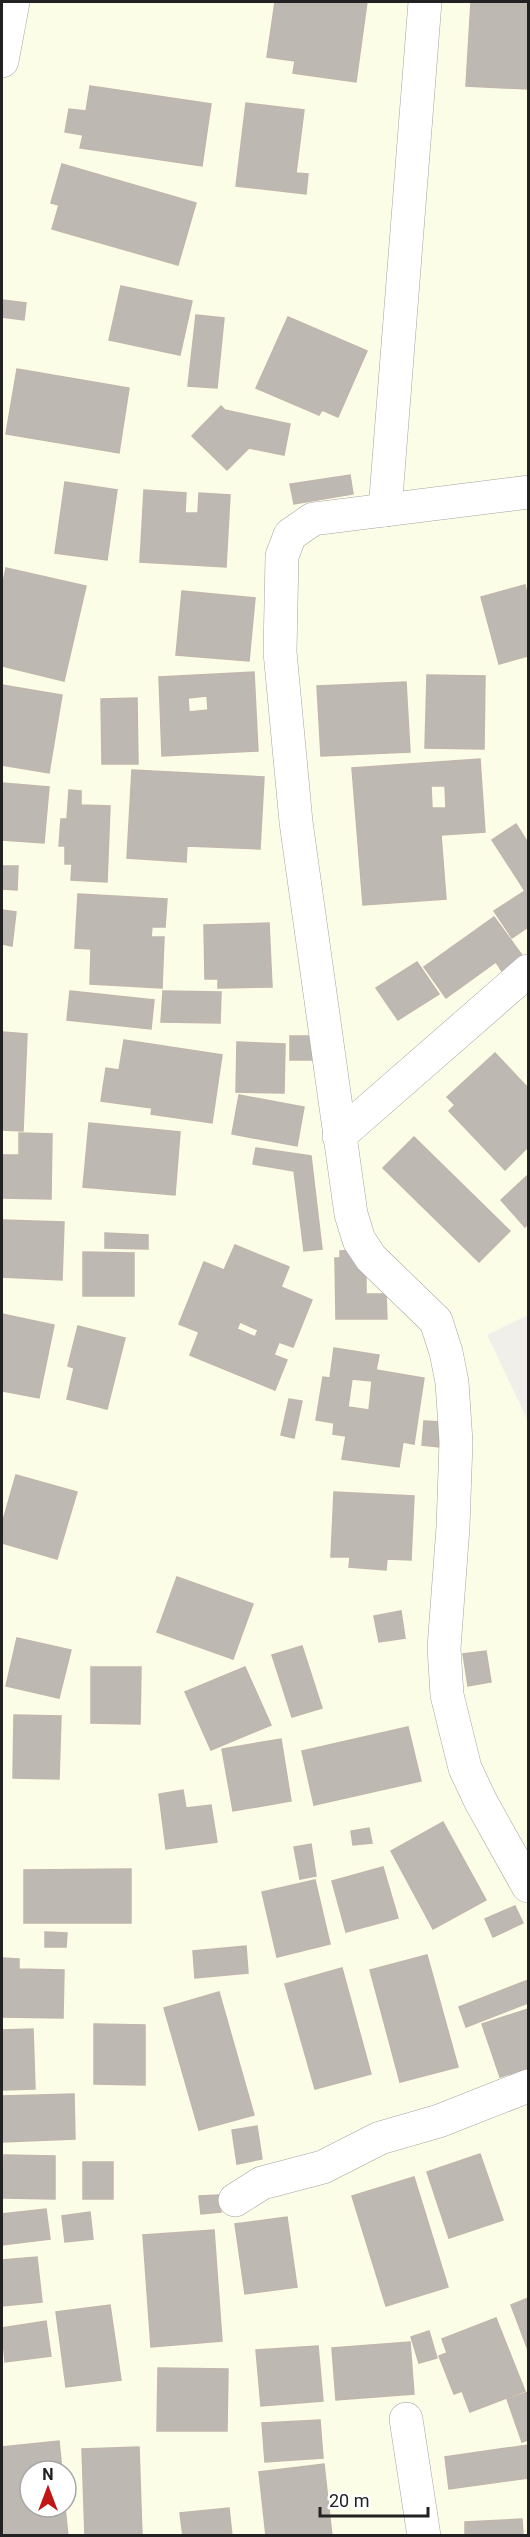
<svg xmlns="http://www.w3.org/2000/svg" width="530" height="2537" font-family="Roboto,sans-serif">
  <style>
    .education { fill: #fcfde7; fill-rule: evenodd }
    .building { fill: #beb8b2; stroke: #c1b6ad; stroke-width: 1.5; fill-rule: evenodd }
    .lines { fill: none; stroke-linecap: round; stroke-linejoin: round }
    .minor-casing { stroke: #a3a3a3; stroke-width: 34 }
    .minor { stroke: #fff; stroke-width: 33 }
  </style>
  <rect width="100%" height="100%" fill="#f1efe9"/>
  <path class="education" d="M2 2H528V1315L487 1335 528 1421V2535L2 2536ZM30 2471H66V2507H30Z"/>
  <g class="building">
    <polygon points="275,2 367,2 356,82 293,73 295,61 267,57"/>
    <polygon points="471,2 528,2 528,89 466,86"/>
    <polygon points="90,86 211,104 202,166 80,148 83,135 65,132 69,109 86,111"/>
    <polygon points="246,103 304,110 296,173 308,174 306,194 236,186"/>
    <polygon points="62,164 196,203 178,265 52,229 59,205 51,203"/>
    <polygon points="121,286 192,301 180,355 109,340"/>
    <polygon points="2,300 26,303 24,320 2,317"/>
    <polygon points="196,315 224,318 217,388 188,386"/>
    <polygon points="288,317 367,351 338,417 322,410 319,415 256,388"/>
    <polygon points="17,369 129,388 119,453 6,434"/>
    <polygon points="221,406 225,410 290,424 284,455 249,448 227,470 192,436"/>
    <polygon points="350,475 353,494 294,504 290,484"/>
    <polygon points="65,482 117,490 107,560 55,553"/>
    <polygon points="144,490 186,493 185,513 198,513 199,493 230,495 226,567 140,562"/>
    <polygon points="6,568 86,586 64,681 2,666 2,588"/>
    <polygon points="525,585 528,599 528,656 499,664 481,597"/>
    <polygon points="182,591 255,598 249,661 176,655"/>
    <path d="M254 672 258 751 162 756 159 677ZM207 696 208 710 189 712 188 698Z"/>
    <polygon points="427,675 485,676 484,749 425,748"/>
    <polygon points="406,682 410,752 321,756 317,686"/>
    <polygon points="2,685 62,695 49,773 2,765"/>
    <polygon points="137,698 138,764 102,764 101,699"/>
    <path d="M480 759 485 832 441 835 446 899 363 905 352 768ZM431 786H445L446 808H432Z"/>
    <polygon points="132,770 264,777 260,849 187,846 186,862 127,858"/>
    <polygon points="2,783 49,787 44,843 2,840"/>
    <polygon points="69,790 81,791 81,805 110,806 107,882 71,880 72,864 65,864 65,846 59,846 61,819 67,819"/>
    <polygon points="516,824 528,843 528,927 512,938 494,911 525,891 492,840"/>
    <polygon points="2,866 18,866 17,890 2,889"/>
    <polygon points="78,894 167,899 165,927 152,927 151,937 164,937 162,988 90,984 91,949 75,948"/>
    <polygon points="2,910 16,912 12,946 2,944"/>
    <polygon points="494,917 524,958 503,973 496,962 446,998 424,967"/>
    <polygon points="269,923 272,987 218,988 218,979 205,979 204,925"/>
    <polygon points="417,962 439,994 398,1020 376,988"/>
    <polygon points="70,991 154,1000 151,1029 67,1020"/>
    <polygon points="163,991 221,992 220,1023 161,1022"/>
    <polygon points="2,1032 27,1034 23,1131 2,1130"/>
    <rect x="290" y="1036" width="22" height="24"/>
    <polygon points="124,1040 222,1055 212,1123 151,1114 152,1108 101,1101 106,1068 119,1070"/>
    <polygon points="237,1042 285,1044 284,1093 236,1092"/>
    <polygon points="495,1053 528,1088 528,1147 505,1170 449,1111 455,1105 447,1097"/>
    <polygon points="239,1095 304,1107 297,1146 232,1134"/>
    <polygon points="89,1123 180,1132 175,1195 83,1187"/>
    <polygon points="19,1133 52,1134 51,1199 2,1198 2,1155 19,1155"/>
    <polygon points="414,1137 510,1231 479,1262 383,1168"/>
    <polygon points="256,1148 311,1156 322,1249 304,1251 294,1171 253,1164"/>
    <polygon points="528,1175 528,1223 525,1227 501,1200"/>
    <polygon points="2,1220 64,1222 62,1280 2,1277"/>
    <polygon points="105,1233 148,1235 148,1249 105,1248"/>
    <path d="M235 1245 289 1267 281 1287 312 1300 293 1347 279 1342 274 1355 287 1360 275 1390 190 1355 199 1332 179 1324 204 1262 224 1270ZM240 1322 258 1330 255 1337 237 1329Z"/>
    <polygon points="358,1250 366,1258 366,1294 386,1294 387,1319 336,1319 335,1258 340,1258 340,1251"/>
    <polygon points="83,1252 134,1253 134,1296 83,1296"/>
    <polygon points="2,1314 54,1325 39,1398 2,1391"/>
    <polygon points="78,1326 125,1338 107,1409 67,1399 74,1368 68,1366"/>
    <path d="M334 1348 379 1355 376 1370 424 1378 414 1444 403 1442 399 1467 342 1459 346 1436 333 1434 334 1423 316 1420 323 1377 330 1378ZM352 1379 372 1381 369 1410 348 1407Z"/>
    <polygon points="289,1399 302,1401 294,1438 281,1435"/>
    <polygon points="424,1421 441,1422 439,1447 422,1445"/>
    <polygon points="16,1475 77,1492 57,1559 2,1543 2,1524"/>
    <polygon points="334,1492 414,1496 411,1560 387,1559 386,1570 349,1567 350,1557 331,1557"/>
    <polygon points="177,1577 253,1604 233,1659 157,1632"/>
    <polygon points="401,1611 405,1638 379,1642 374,1616"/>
    <polygon points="17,1638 71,1650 59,1698 6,1686"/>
    <polygon points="302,1646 322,1708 292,1717 272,1655"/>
    <polygon points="486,1651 491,1682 468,1686 463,1654"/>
    <polygon points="91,1667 141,1667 140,1724 91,1723"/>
    <polygon points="245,1667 271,1725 211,1750 185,1692"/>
    <polygon points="14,1715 61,1716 59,1779 13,1778"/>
    <polygon points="408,1727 421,1781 314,1805 302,1751"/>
    <polygon points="281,1739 291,1801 233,1811 222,1749"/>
    <polygon points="183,1790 186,1808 211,1805 217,1842 166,1849 159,1794"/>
    <polygon points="443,1822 486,1900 433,1929 391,1851"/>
    <polygon points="369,1828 372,1843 353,1845 351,1831"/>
    <polygon points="311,1844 316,1876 300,1879 294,1847"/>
    <polygon points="383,1867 398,1918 346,1932 332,1881"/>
    <polygon points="131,1869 131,1923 24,1923 24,1870"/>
    <polygon points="315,1880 330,1944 277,1957 262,1892"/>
    <polygon points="515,1906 523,1923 493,1937 485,1919"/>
    <polygon points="45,1932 67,1933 66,1947 45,1947"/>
    <polygon points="246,1946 248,1973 195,1978 193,1951"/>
    <polygon points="427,1955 458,2067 400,2082 370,1970"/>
    <polygon points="2,1958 19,1959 19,1969 64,1970 63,2018 2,2017"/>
    <polygon points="342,1968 371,2074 315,2089 285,1984"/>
    <polygon points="528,1980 528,2003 466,2027 459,2007"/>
    <polygon points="219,1992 254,2115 199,2130 164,2008"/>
    <polygon points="528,2009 528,2068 500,2077 482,2024"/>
    <polygon points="94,2024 145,2025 145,2085 94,2084"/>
    <polygon points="33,2029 35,2089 2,2090 2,2030"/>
    <polygon points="74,2094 75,2139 2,2142 2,2096"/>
    <polygon points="257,2126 262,2159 237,2164 232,2130"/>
    <polygon points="480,2154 503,2220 449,2238 427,2172"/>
    <polygon points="4,2155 55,2156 55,2199 3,2198"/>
    <rect x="83" y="2162" width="30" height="37"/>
    <polygon points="414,2177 448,2287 386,2306 352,2196"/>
    <polygon points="219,2195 221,2212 201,2214 199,2196"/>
    <polygon points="46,2209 50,2239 2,2245 2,2214"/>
    <polygon points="90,2212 93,2239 65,2242 62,2216"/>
    <polygon points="287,2217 297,2287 245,2294 235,2224"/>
    <polygon points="214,2230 222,2341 151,2347 143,2235"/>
    <polygon points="37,2257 42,2302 2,2306 2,2260"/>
    <polygon points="528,2298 528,2350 511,2305"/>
    <polygon points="110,2305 121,2380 66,2387 56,2312"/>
    <polygon points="496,2318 525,2391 470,2412 462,2391 454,2394 439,2356 447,2353 442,2339"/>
    <polygon points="46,2321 51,2356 5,2362 2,2328"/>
    <polygon points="429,2331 437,2358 419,2363 411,2337"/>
    <polygon points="410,2342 414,2394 336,2400 332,2348"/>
    <polygon points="318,2346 323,2401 261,2406 256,2350"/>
    <polygon points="158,2368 228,2369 227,2431 157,2431"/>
    <polygon points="528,2392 528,2440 522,2442 507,2399"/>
    <polygon points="320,2420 323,2458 265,2462 262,2423"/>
    <polygon points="59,2441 62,2471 30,2471 30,2507 65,2507 68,2536 4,2536 2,2447"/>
    <polygon points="528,2445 528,2478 449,2489 445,2457"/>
    <polygon points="139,2447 142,2536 85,2536 82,2449"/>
    <polygon points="324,2464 332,2536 266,2536 259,2472"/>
    <polygon points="229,2508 232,2536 183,2536 180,2513"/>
    <polygon points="522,2519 523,2536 465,2536 465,2522"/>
  </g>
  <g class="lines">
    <g class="minor-casing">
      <g id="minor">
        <polyline points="2,61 13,2"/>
        <polyline points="528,492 313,519 290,535 282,556 280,652 296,822 351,1214 359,1240 371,1258 436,1321 446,1352 452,1382 456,1442 453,1527 444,1648 447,1695 465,1768 481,1802 528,1886"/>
        <polyline points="385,510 425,2"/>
        <polyline points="339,1136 528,971"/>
        <polyline points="235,2200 262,2183 323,2167 380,2138 439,2121 528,2086"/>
        <polyline points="406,2419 424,2536"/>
      </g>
    </g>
    <use href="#minor" class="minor"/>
  </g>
  <rect width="530" height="2537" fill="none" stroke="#222222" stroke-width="6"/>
  <g transform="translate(48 2489)"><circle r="28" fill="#ffffff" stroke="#a7a7a7" stroke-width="1.5"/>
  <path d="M0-4.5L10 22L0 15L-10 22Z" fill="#c01614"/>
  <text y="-9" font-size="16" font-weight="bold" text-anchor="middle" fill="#222222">N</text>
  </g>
  <path d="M320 2507v9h108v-9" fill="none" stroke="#222222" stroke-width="3"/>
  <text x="329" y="2507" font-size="18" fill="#222222" stroke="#ffffff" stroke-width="4.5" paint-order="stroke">20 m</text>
</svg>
